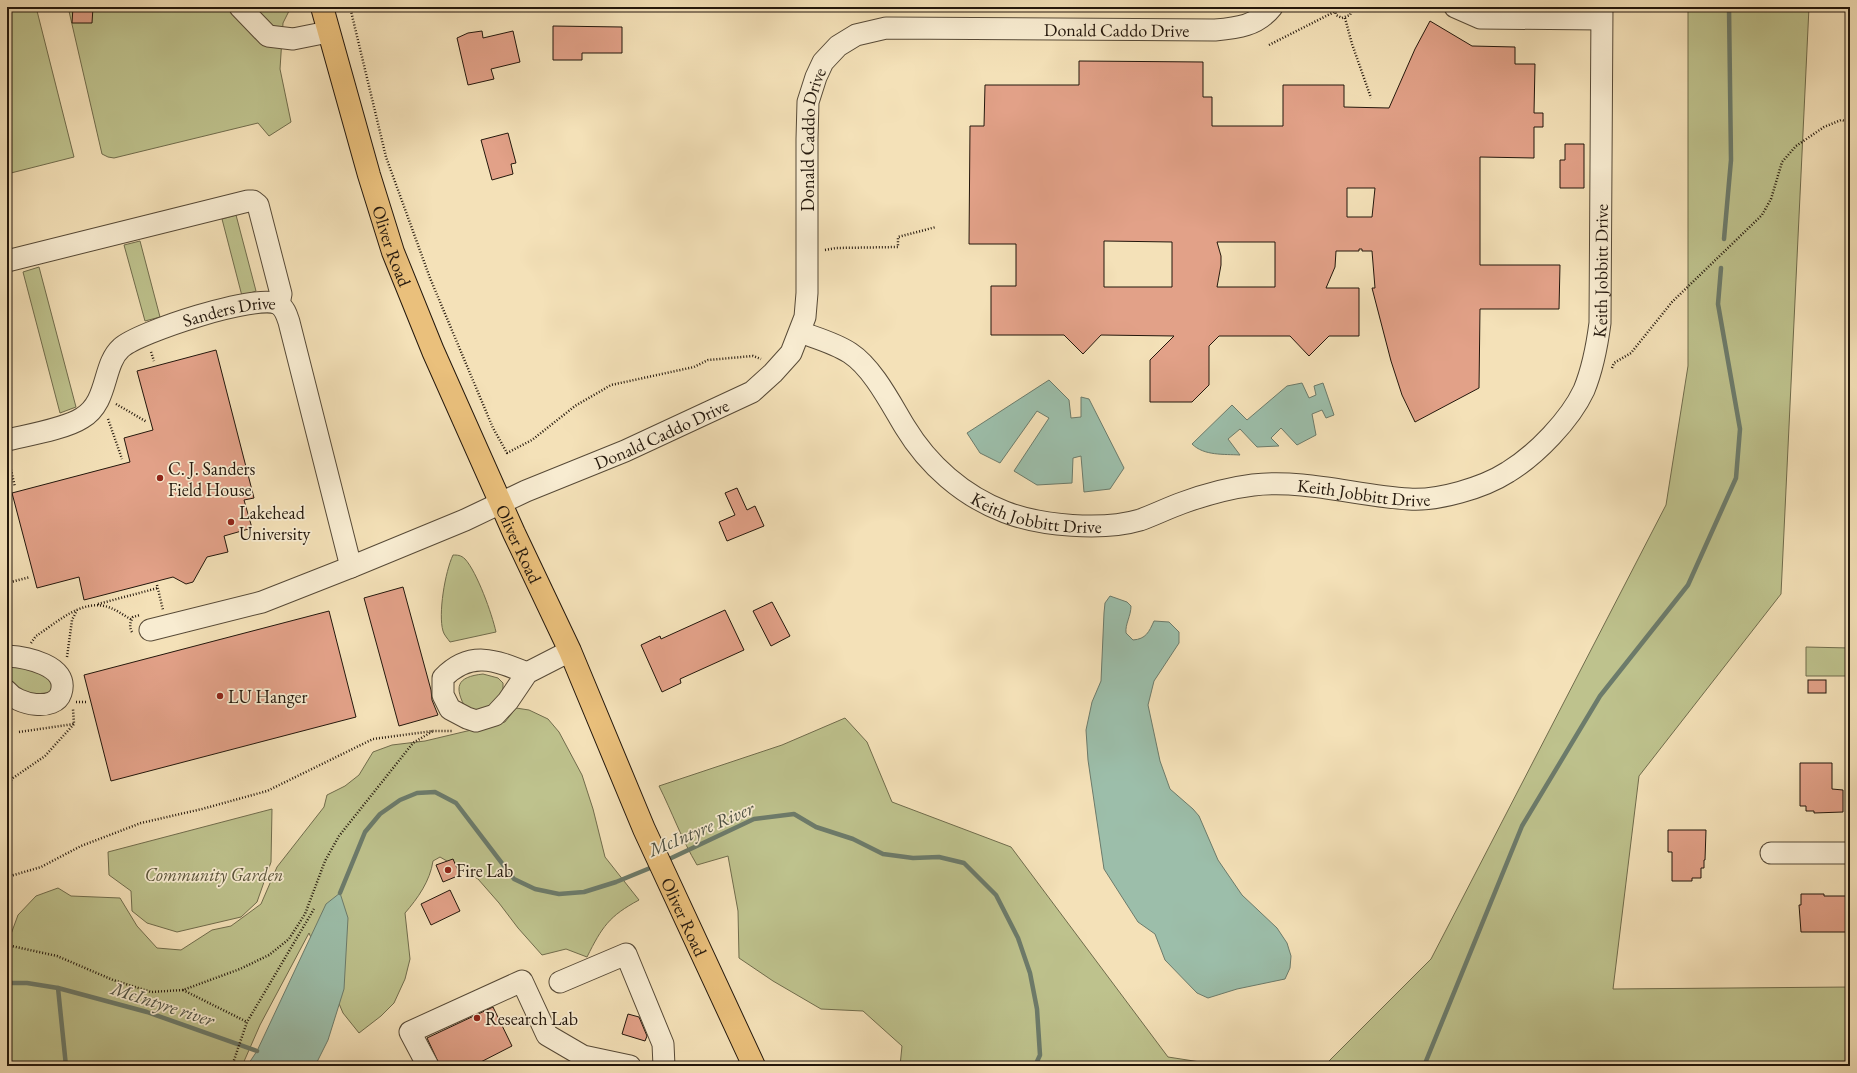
<svg xmlns="http://www.w3.org/2000/svg" width="1857" height="1073" font-family="'EB Garamond',serif">
  <style>
    .green { fill: #bec28d; stroke: #706c4c }
    .water { fill: #9cbeaa; stroke: #6c7b6b }
    .lines { fill: none; stroke-linecap: round; stroke-linejoin: round }
    .stream { stroke: #6c7b6b; stroke-width: 4.5 }
    .building { fill: #e2a188; stroke: #23170c; fill-rule: evenodd }
    .minor-casing { stroke: #574a37; stroke-width: 23 }
    .major-casing { stroke: #23170c; stroke-width: 24 }
    .path { stroke: #23170c; stroke-width: 2.5; stroke-dasharray: 1 2; stroke-linecap: butt }
    .minor { stroke: #f8ecd1; stroke-width: 21 }
    .major { stroke: #eac07c; stroke-width: 22 }
    .poi-dot { fill: #8f2418; stroke: #f8ecd1; stroke-width: 1.5 }
    .labels { text-anchor: middle; dominant-baseline: central; stroke-width: 3.5; stroke-linejoin: round; paint-order: stroke }
    .street-label { font-size: 18px; fill: #23170c; stroke: #f8ecd1 }
    .poi-label { font-size: 18px; fill: #23170c; stroke: #f8ecd1; text-anchor: start }
    .park-label { font-size: 18px; font-style: italic; fill: #595339; stroke: #f8ecd1 }
    .water-label { font-size: 19px; font-style: italic; fill: #4d5143; stroke: #f8ecd1 }
  </style>
  <rect width="100%" height="100%" fill="#f4e1b8"/>
  <filter id="stains"><feTurbulence type="fractalNoise" baseFrequency=".005" numOctaves="4"/><feColorMatrix values="0 0 0 0 .2 0 0 0 0 .09 0 0 0 0 .02 0 0 0 .5 -.17"/></filter>
  <radialGradient id="worn" r=".72"><stop offset=".6" stop-color="#630" stop-opacity="0"/><stop offset="1" stop-color="#630" stop-opacity=".3"/></radialGradient>
  <g class="green">
    <polygon points="7,7 36,7 74,157 7,174"/>
    <polygon points="68,7 291,7 283,23 280,69 291,122 269,136 258,123 114,158 108,157 102,154"/>
    <polygon points="1688,7 1809,7 1781,594 1639,776 1613,989 1850,987 1850,1066 1324,1066 1431,959 1666,505 1688,366"/>
    <polygon points="236,215 256,291 242,296 222,219"/>
    <polygon points="140,241 160,317 145,321 124,245"/>
    <polygon points="39,267 76,407 60,413 23,272"/>
    <path d="M453 555C457 555 461 555 465 559 477 572 492 614 496 632L450 642C448 639 444 635 443 631 438 614 445 572 453 555Z"/>
    <polygon points="1806,647 1850,648 1850,676 1806,676"/>
    <path d="M11 666H26L52 679V689L46 695C25 694 18 694 7 674Z"/>
    <path d="M483 674 498 678 503 683V694L491 707 476 713 466 709C454 687 456 677 483 674Z"/>
    <path d="M516 708 529 710 548 719 559 732 582 775 593 809 605 857 639 900C609 916 602 927 587 957L566 949 542 955 518 928 499 903 478 879 440 857 433 861C430 881 418 898 405 913L410 959 405 979 394 1003 381 1016 359 1033 343 1013 309 933 260 1025 242 1066H7V945L18 915 36 896 58 888 71 896 120 898 137 926 157 948 181 950 212 930 231 926 261 904 277 867 324 807 327 795 345 786 359 775 373 752 392 745 425 741 505 722Z"/>
    <path d="M845 718 867 742 892 802 1011 847 1168 1057 1226 1066H900L902 1046 863 1011 821 1009 773 981 739 958 738 911 728 856 697 865C682 840 672 812 659 786L782 745Z"/>
    <polygon points="272,809 271,862 257,902 241,917 177,932 147,923 132,911 131,891 109,875 108,852"/>
  </g>
  <g class="water">
    <polygon points="1049,380 1069,400 1071,418 1081,417 1081,397 1089,399 1124,468 1110,489 1084,492 1081,456 1073,458 1072,483 1037,485 1014,471 1049,418 1037,411 1000,463 980,453 967,433"/>
    <path d="M1302 383 1309 398 1316 395 1314 386 1323 383 1334 415 1326 418 1322 410 1312 414 1316 435 1297 445 1281 428 1271 438 1279 446 1257 447 1240 429 1228 439 1240 455C1224 454 1204 456 1192 444L1232 405 1247 420 1287 386Z"/>
    <path d="M1110 596 1127 602 1131 606C1131 616 1125 624 1126 633L1133 640C1146 639 1149 632 1154 621L1169 622 1179 632V643L1154 681 1148 705 1160 761 1170 789 1193 809 1199 816 1218 860 1242 895 1277 928 1287 943 1291 956 1290 968 1285 979 1237 989 1208 998 1197 993 1165 960 1155 934 1138 922 1104 869 1088 760 1086 730 1092 702 1101 681 1104 613 1105 603Z"/>
    <polygon points="340,893 348,918 344,989 328,1040 315,1066 247,1066 257,1051 326,904"/>
  </g>
  <g class="lines">
    <g class="stream">
      <polyline points="1724,239 1731,160 1729,7"/>
      <polyline points="665,861 754,819 794,814 816,827 853,839 883,854 913,858 939,857 964,863 996,895 1018,938 1030,973 1037,1009 1040,1055 1035,1066"/>
      <polyline points="340,893 365,832 380,814 400,800 417,793 435,792 456,803 514,879 535,889 559,894 584,892 616,882 655,866"/>
      <polyline points="7,983 27,983 58,988 66,1066"/>
      <polyline points="58,988 147,1012 257,1051"/>
      <polyline points="1424,1066 1522,826 1600,696 1688,585 1736,478 1740,429 1718,304 1721,268"/>
    </g>
  </g>
  <g class="building">
    <polygon points="73,7 93,7 92,23 72,23"/>
    <path d="M1430 21 1472 46 1515 47V64H1535L1534 113H1543V127H1534V158L1480 157V265H1560L1559 309H1480L1479 388 1415 422 1402 395 1391 361 1372 288H1375L1372 251H1362V249H1359V251H1336L1335 267 1326 288H1359V336H1329L1309 356 1290 336H1219L1209 346V385L1192 402H1150V360L1174 336 1101 335 1083 354 1064 335H991V286H1016V244H969L970 126H984L985 85H1079V61L1203 62V97H1212V126H1283V85H1344V107L1389 108 1415 49ZM1347 188H1375L1372 217H1347ZM1104 241 1172 242V287H1104ZM1217 242H1275V287H1217L1221 265V256Z"/>
    <polygon points="553,26 622,27 622,53 582,53 582,60 553,60"/>
    <polygon points="482,31 483,38 513,31 520,62 491,69 494,79 468,85 457,38 468,33"/>
    <polygon points="508,133 516,163 511,164 513,174 492,180 481,140"/>
    <polygon points="1565,144 1584,144 1584,188 1560,188 1560,160 1565,160"/>
    <polygon points="216,350 254,498 244,500 252,528 224,536 228,552 207,557 193,582 186,584 173,577 84,600 79,577 37,588 12,493 130,462 124,438 153,430 137,371"/>
    <polygon points="737,488 747,510 755,506 764,526 727,541 719,522 735,515 725,493"/>
    <polygon points="403,587 431,690 432,700 438,715 399,726 364,598"/>
    <polygon points="772,602 790,636 771,646 753,611"/>
    <polygon points="725,610 744,650 680,679 681,683 662,692 641,645 660,636 661,639"/>
    <polygon points="329,611 356,717 111,781 84,675"/>
    <rect x="1808" y="680" width="18" height="13"/>
    <polygon points="1800,763 1832,763 1832,789 1843,790 1843,812 1814,813 1814,811 1806,811 1806,806 1800,806"/>
    <polygon points="1668,830 1706,830 1705,860 1704,860 1704,868 1701,868 1701,878 1692,878 1692,881 1672,881 1672,852 1668,852"/>
    <polygon points="453,859 460,875 443,882 436,865"/>
    <polygon points="450,890 460,911 431,925 421,904"/>
    <polygon points="1801,894 1824,894 1824,896 1850,896 1850,932 1801,932 1799,905 1801,905"/>
    <polygon points="493,1007 512,1046 473,1066 440,1066 427,1038"/>
    <polygon points="628,1014 639,1017 647,1036 645,1041 622,1034"/>
  </g>
  <g class="lines">
    <g class="minor-casing">
      <g id="minor">
        <polyline points="240,7 268,36 293,39 328,32"/>
        <polyline points="1455,7 1480,18 1601,19"/>
        <polyline points="7,261 248,201 253,201 258,205 281,294 279,304"/>
        <path id="s1" d="M800 332C816 338 835 343 850 353 873 368 891 404 905 427 928 465 963 496 1005 512 1041 526 1103 531 1140 520 1154 515 1168 508 1182 503 1204 495 1229 488 1253 485 1306 479 1357 496 1409 499 1438 501 1483 488 1508 472 1536 455 1570 420 1584 390 1593 368 1597 346 1600 323L1602 7"/>
        <path id="s2" d="M7 440C28 435 65 429 82 418 109 402 102 365 121 348 138 332 258 293 278 304 285 308 287 316 289 322L351 567 465 520 526 491 625 451 752 392 773 373 791 353 805 317 807 293V139L808 102 816 77 823 62 838 46 856 35 886 28 1215 30C1237 28 1257 26 1272 7"/>
        <polyline points="150,630 262,602 351,567"/>
        <path d="M7 656C25 657 70 665 61 693 55 712 17 705 7 691"/>
        <path d="M527 673 508 701 495 715 476 721 467 718 450 709 443 695V678C470 650 495 660 527 673L570 651"/>
        <polyline points="1771,853 1850,853"/>
        <polyline points="560,982 626,954 663,1044 664,1066"/>
        <polyline points="428,1066 410,1032 522,981 547,1035 583,1056 630,1066"/>
      </g>
    </g>
    <g class="major-casing">
      <g id="major">
        <path id="s3" d="M322 7 369 175 393 252 433 351 514 533 570 651 644 829 754 1066"/>
      </g>
    </g>
    <g class="path">
      <polyline points="350,7 386,157 430,278 493,428 507,453 532,440 575,406 611,385 694,367 708,360 753,356 761,359"/>
      <polyline points="985,7 1041,8 1046,10"/>
      <polyline points="1334,7 1336,15 1342,18 1350,15 1353,7"/>
      <polyline points="1399,7 1402,9"/>
      <polyline points="1345,18 1352,44 1371,98"/>
      <polyline points="1269,45 1334,12"/>
      <polyline points="825,250 836,248 898,247 898,237 936,227"/>
      <polyline points="151,352 154,361"/>
      <polyline points="1612,368 1614,363 1631,353 1672,302 1762,215 1771,199 1782,162 1796,146 1824,127 1841,120 1850,122"/>
      <polyline points="116,404 147,422"/>
      <polyline points="108,419 122,459"/>
      <polyline points="8,458 15,487"/>
      <polyline points="7,505 12,504"/>
      <polyline points="7,583 30,577"/>
      <polyline points="157,585 163,610"/>
      <polyline points="98,604 158,588"/>
      <path d="M132 632C129 627 130 622 133 617L140 615"/>
      <path d="M31 643 36 636C58 622 83 597 111 608 118 611 125 616 132 620"/>
      <polyline points="67,657 72,620 77,610"/>
      <polyline points="76,702 87,702"/>
      <polyline points="19,732 74,724 73,709"/>
      <polyline points="7,785 13,778 45,756 74,724"/>
      <polyline points="7,877 41,867 81,846 141,823 202,809 267,791 373,739 433,731 452,731"/>
      <polyline points="7,945 57,956 113,980 151,992 183,990 240,969 269,955 289,939 305,914 325,861 339,836 413,743 433,731"/>
      <polyline points="183,990 247,1022"/>
      <polyline points="232,1066 247,1022 314,909"/>
    </g>
    <use href="#minor" class="minor"/>
    <use href="#major" class="major"/>
  </g>
  <g class="poi-dot">
    <circle cx="160" cy="478" r="4"/>
    <circle cx="231" cy="522" r="4"/>
    <circle cx="220" cy="696" r="4"/>
    <circle cx="448" cy="870" r="4"/>
    <circle cx="477" cy="1018" r="4"/>
  </g>
  <g class="labels">
    <g class="street-label">
      <text stroke="none"><textPath href="#s2" startOffset="1694">Donald Caddo Drive</textPath></text>
      <text stroke="none"><textPath href="#s2" startOffset="1310">Donald Caddo Drive</textPath></text>
      <text stroke="none"><textPath href="#s3" startOffset="249">Oliver Road</textPath></text>
      <text stroke="none"><textPath href="#s1" startOffset="1032">Keith Jobbitt Drive</textPath></text>
      <text stroke="none"><textPath href="#s2" startOffset="276">Sanders Drive</textPath></text>
      <text stroke="none"><textPath href="#s2" startOffset="938">Donald Caddo Drive</textPath></text>
      <text stroke="none"><textPath href="#s1" startOffset="648">Keith Jobbitt Drive</textPath></text>
      <text stroke="none"><textPath href="#s1" startOffset="312">Keith Jobbitt Drive</textPath></text>
      <text stroke="none"><textPath href="#s3" startOffset="573">Oliver Road</textPath></text>
      <text stroke="none"><textPath href="#s3" startOffset="981">Oliver Road</textPath></text>
    </g>
    <g class="poi-label">
      <text x="168" y="468">C. J. Sanders<tspan x="168" dy="21">Field House</tspan></text>
      <text x="239" y="512">Lakehead<tspan x="239" dy="21">University</tspan></text>
      <text x="228" y="696">LU Hanger</text>
      <text x="456" y="870">Fire Lab</text>
      <text x="485" y="1018">Research Lab</text>
    </g>
    <g class="park-label">
      <text x="214" y="874">Community Garden</text>
    </g>
    <g class="water-label">
      <text transform="translate(701 829) rotate(-23)">McIntyre River</text>
      <text transform="translate(163 1004) rotate(18)">McIntyre river</text>
    </g>
  </g>
  <rect width="1857" height="1073" fill="none" stroke="#f4e1b8" stroke-width="24"/>
  <rect x="8" y="8" width="1841" height="1057" fill="none" stroke="#23170c" stroke-width="2"/>
  <rect x="12" y="12" width="1833" height="1049" fill="none" stroke="#23170c"/>
  <rect width="100%" height="100%" filter="url(#stains)"/>
  <rect width="100%" height="100%" fill="url(#worn)"/>
</svg>
